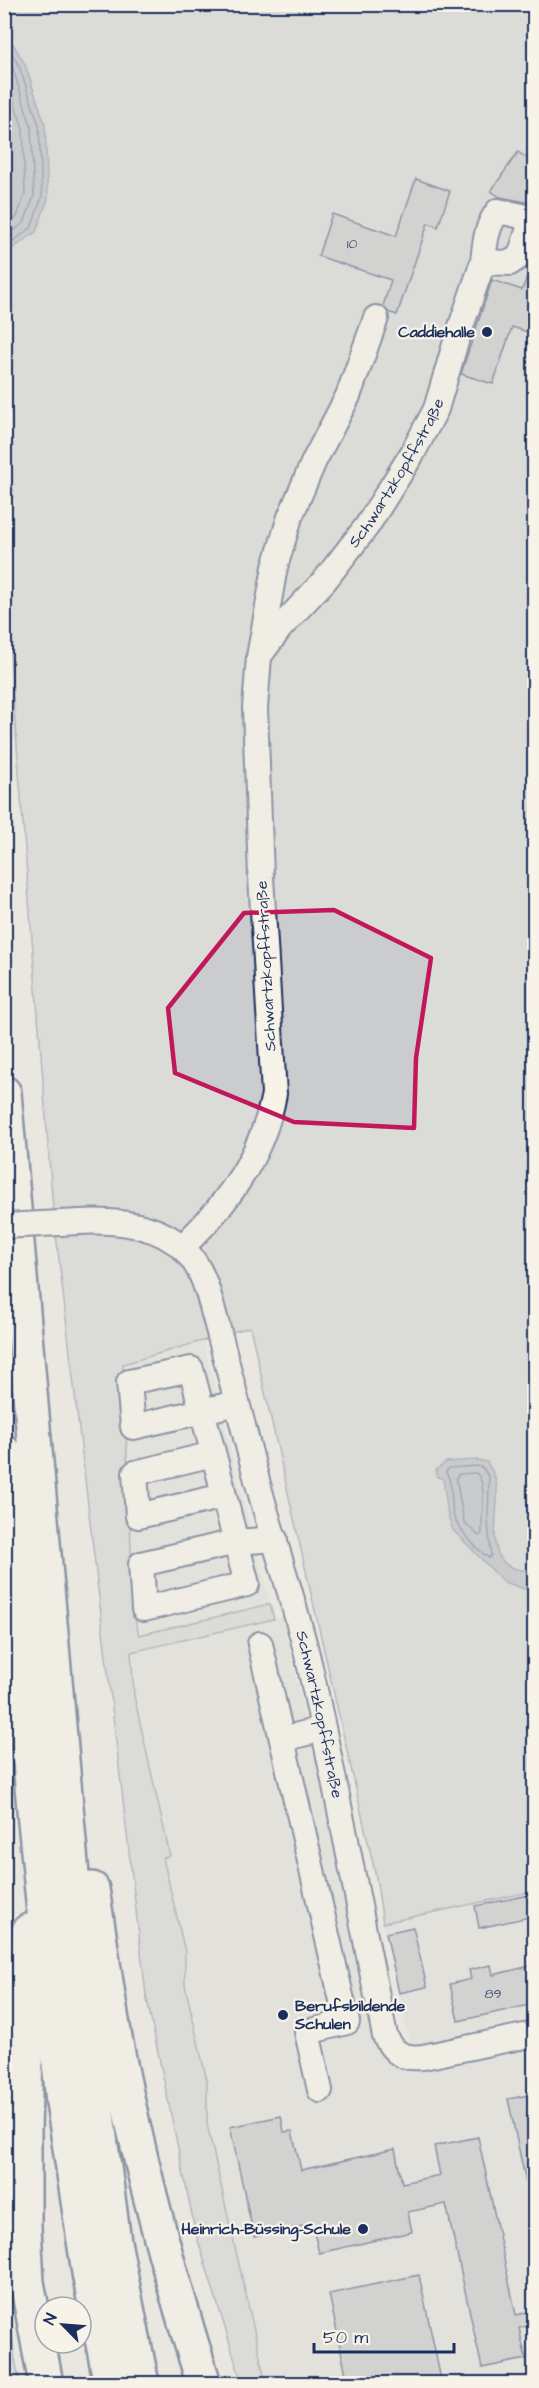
<svg xmlns="http://www.w3.org/2000/svg" width="539" height="2388" font-family="'Architects Daughter',sans-serif">
  <style>
    .built { fill: #dadad6 }
    .green { fill: #cbcccd; stroke: #737e96; stroke-width: 1.5 }
    .water { fill: #a3a8b4; stroke: #6d7892; stroke-width: 1.5 }
    .lines { fill: none; stroke-linecap: round; stroke-linejoin: round }
    .shore { stroke: #515f80; stroke-width: 1.5 }
    .building { fill: #b6babf; stroke: #1b2f5e; stroke-width: 1.5 }
    .minor-casing { stroke: #1b2f5e; stroke-width: 28 }
    .highway-casing { stroke: #1b2f5e; stroke-width: 38 }
    .minor { stroke: #f7f3e8; stroke-width: 24 }
    .highway { stroke: #f7f3e8; stroke-width: 33 }
    .minor-bridge-casing { stroke: #1b2f5e; stroke-width: 28; stroke-linecap: butt }
    .minor-bridge { stroke: #f7f3e8; stroke-width: 24 }
    .marked { fill: none; stroke: #c2185b; stroke-width: 4.5; stroke-linejoin: round }
    .poi-dot { fill: #1b2f5e; stroke: #f7f3e8; stroke-width: 2 }
    .labels { text-anchor: middle; dominant-baseline: central; stroke-width: 4.5; stroke-linejoin: round; paint-order: stroke }
    .number-label { font-size: 14px; fill: #425276 }
    .poi-label { font-size: 16px; font-weight: bold; fill: #1b2f5e; stroke: #f7f3e8; text-anchor: end }
    .street-label { font-size: 16px; fill: #1b2f5e; stroke: #f7f3e8 }
  </style>
  <rect width="100%" height="100%" fill="#eae7e0"/>
  <filter id="ink" filterUnits="userSpaceOnUse"><feTurbulence type="fractalNoise" baseFrequency=".0167" numOctaves="2"/><feDisplacementMap in="SourceGraphic" scale="12" xChannelSelector="R" yChannelSelector="G"/><feConvolveMatrix kernelMatrix="1 2 1 2 8 2 1 2 1" color-interpolation-filters="sRGB"/></filter>
  <g filter="url(#ink)">
    <g class="built">
      <polygon points="203,1341 270,1604 139,1635 134,1615 123,1364"/>
      <polygon points="282,1617 383,2059 408,2071 534,2046 534,2383 266,2383 207,2124 207,2081 185,1985 185,1952 163,1857 170,1855 134,1696 131,1652"/>
      <polygon points="534,1891 534,2018 410,2047 383,1923"/>
    </g>
    <g class="green">
      <polygon points="4,5 534,5 534,1891 383,1923 376,1877 250,1327 123,1364 134,1615 139,1635 270,1604 274,1619 131,1652 134,1696 170,1856 163,1858 185,1952 185,1985 207,2081 207,2124 266,2383 242,2383 196,2234 146,1995 53,1209 5,592"/>
      <polygon points="5,2270 15,2360 20,2383 5,2383"/>
    </g>
    <g class="water">
      <polygon points="4,29 25,64 45,124 48,199 36,232 5,254"/>
      <path d="M477 1460 487 1462C489 1466 492 1470 494 1475 507 1507 471 1575 534 1570L533 1592 504 1582 453 1530 448 1516 443 1478 437 1477 436 1470 446 1462Z"/>
    </g>
    <g class="lines">
      <g class="shore">
        <polyline points="4,41 19,66 39,125 42,197 31,228 4,248"/>
        <polyline points="4,56 13,69 31,126 34,196 24,223 4,238"/>
        <polyline points="4,73 23,128 25,194 17,217 4,227"/>
        <path d="M477 1466 483 1468 489 1478 488 1523 491 1555 489 1558C478 1551 456 1527 453 1514 451 1500 453 1484 446 1472L449 1468Z"/>
        <path d="M476 1473C489 1485 480 1517 482 1534L479 1536 464 1522 456 1478 459 1474Z"/>
      </g>
    </g>
    <g class="building">
      <polygon points="518,152 534,163 534,209 526,202 500,197 491,191"/>
      <polygon points="416,179 450,191 438,227 428,223 397,315 388,312 383,306 391,280 318,256 332,214 396,236"/>
      <polygon points="534,262 534,334 512,327 493,384 461,374 492,280 522,290 532,263"/>
      <polygon points="534,1894 534,1916 479,1928 475,1906"/>
      <polygon points="413,1927 427,1987 399,1993 386,1933"/>
      <polygon points="491,1965 493,1975 534,1965 534,2004 458,2021 450,1984 471,1979 469,1970"/>
      <polygon points="534,2094 534,2191 528,2192 508,2099"/>
      <polygon points="281,2116 284,2132 292,2131 301,2170 395,2149 402,2183 440,2175 434,2146 478,2137 516,2315 534,2311 534,2325 519,2328 526,2359 482,2368 446,2204 408,2212 412,2232 319,2253 312,2224 254,2237 230,2127"/>
      <polygon points="419,2275 442,2384 348,2384 329,2294"/>
    </g>
    <g class="lines">
      <g class="minor-casing">
        <g id="minor">
          <path id="s1" d="M262 652 280 628 325 580 367 526 412 454 436 409 457 338 483 262 510 263 520 256 530 225 522 216 498 211C486 227 485 243 483 262"/>
          <path id="s2" d="M79 1222C119 1220 168 1224 193 1260 206 1278 211 1304 217 1325 229 1370 240 1415 252 1461 269 1530 294 1597 310 1667 337 1789 360 1913 385 2036 394 2054 403 2059 423 2057L534 2034"/>
          <path d="M182 1247C226 1206 263 1154 274 1094L261 877 255 708 259 657 275 567 290 517 314 461 348 396 376 318"/>
          <polyline points="213,1454 135,1473 138,1516 224,1496 247,1584 144,1609 141,1564 236,1542 275,1539"/>
          <polyline points="224,1496 222,1486 191,1369 129,1382 133,1427 237,1403"/>
          <polyline points="260,1644 347,2022 307,2032 320,2090"/>
          <polyline points="282,1739 323,1729"/>
        </g>
      </g>
      <g class="highway-casing">
        <g id="highway">
          <polyline points="4,1093 85,2025 114,2242 142,2384"/>
          <polyline points="4,1452 35,1821 63,2102 89,2273 111,2384"/>
          <path d="M92 1889C100 1938 106 1988 115 2038 137 2155 168 2270 204 2384"/>
          <polyline points="29,1931 24,2132 24,2227 27,2282 46,2384"/>
        </g>
      </g>
      <use href="#minor" class="minor"/>
      <use href="#highway" class="highway"/>
      <g class="minor-bridge-casing">
        <polyline id="minor-bridge" points="4,1226 79,1222"/>
      </g>
      <use href="#minor-bridge" class="minor-bridge"/>
    </g>
  </g>
  <path d="M0 0H539V2388H0ZM334 910 431 958 416 1058 414 1128 294 1122 175 1073 168 1008 244 913Z" fill="#eae7e0" fill-opacity=".55" fill-rule="evenodd"/>
  <path class="marked" d="M334 910 431 958 416 1058 414 1128 294 1122 175 1073 168 1008 244 913Z"/>
  <g class="poi-dot">
    <circle cx="487" cy="332" r="6"/>
    <circle cx="283" cy="2015" r="6"/>
    <circle cx="363" cy="2229" r="6"/>
  </g>
  <g class="labels">
    <g class="number-label">
      <text x="352" y="244">10</text>
      <text x="493" y="1994">89</text>
    </g>
    <g class="poi-label">
      <text x="475" y="332">Caddiehalle</text>
      <text x="295" y="2006" text-anchor="start">Berufsbildende<tspan x="295" dy="18">Schulen</tspan></text>
      <text x="351" y="2229">Heinrich-Büssing-Schule</text>
    </g>
    <g class="street-label">
      <text stroke="none"><textPath href="#s1" startOffset="225">Schwartzkopffstraße</textPath></text>
      <text transform="translate(266 966) rotate(-93)">Schwartzkopffstraße</text>
      <text stroke="none"><textPath href="#s2" startOffset="598">Schwartzkopffstraße</textPath></text>
    </g>
  </g>
  <rect width="539" height="2388" fill="none" stroke="#f7f3e8" stroke-width="24"/>
  <rect x="12" y="12" width="515" height="2364" fill="none" stroke="#1b2f5e" stroke-width="2" filter="url(#ink)"/>
  <g transform="translate(63 2325) rotate(295)"><circle r="28" fill="#f7f3e8" stroke="#9fa5b1" stroke-width="1.5"/>
  <path d="M0-4.5L10 22L0 15L-10 22Z" fill="#1b2f5e"/>
  <text y="-9" font-size="16" font-weight="bold" text-anchor="middle" fill="#1b2f5e">N</text>
  </g>
  <path d="M314 2343v9h140v-9" fill="none" stroke="#1b2f5e" stroke-width="3"/>
  <text x="323" y="2343" font-size="18" fill="#1b2f5e" stroke="#f7f3e8" stroke-width="4.5" paint-order="stroke">50 m</text>
</svg>
